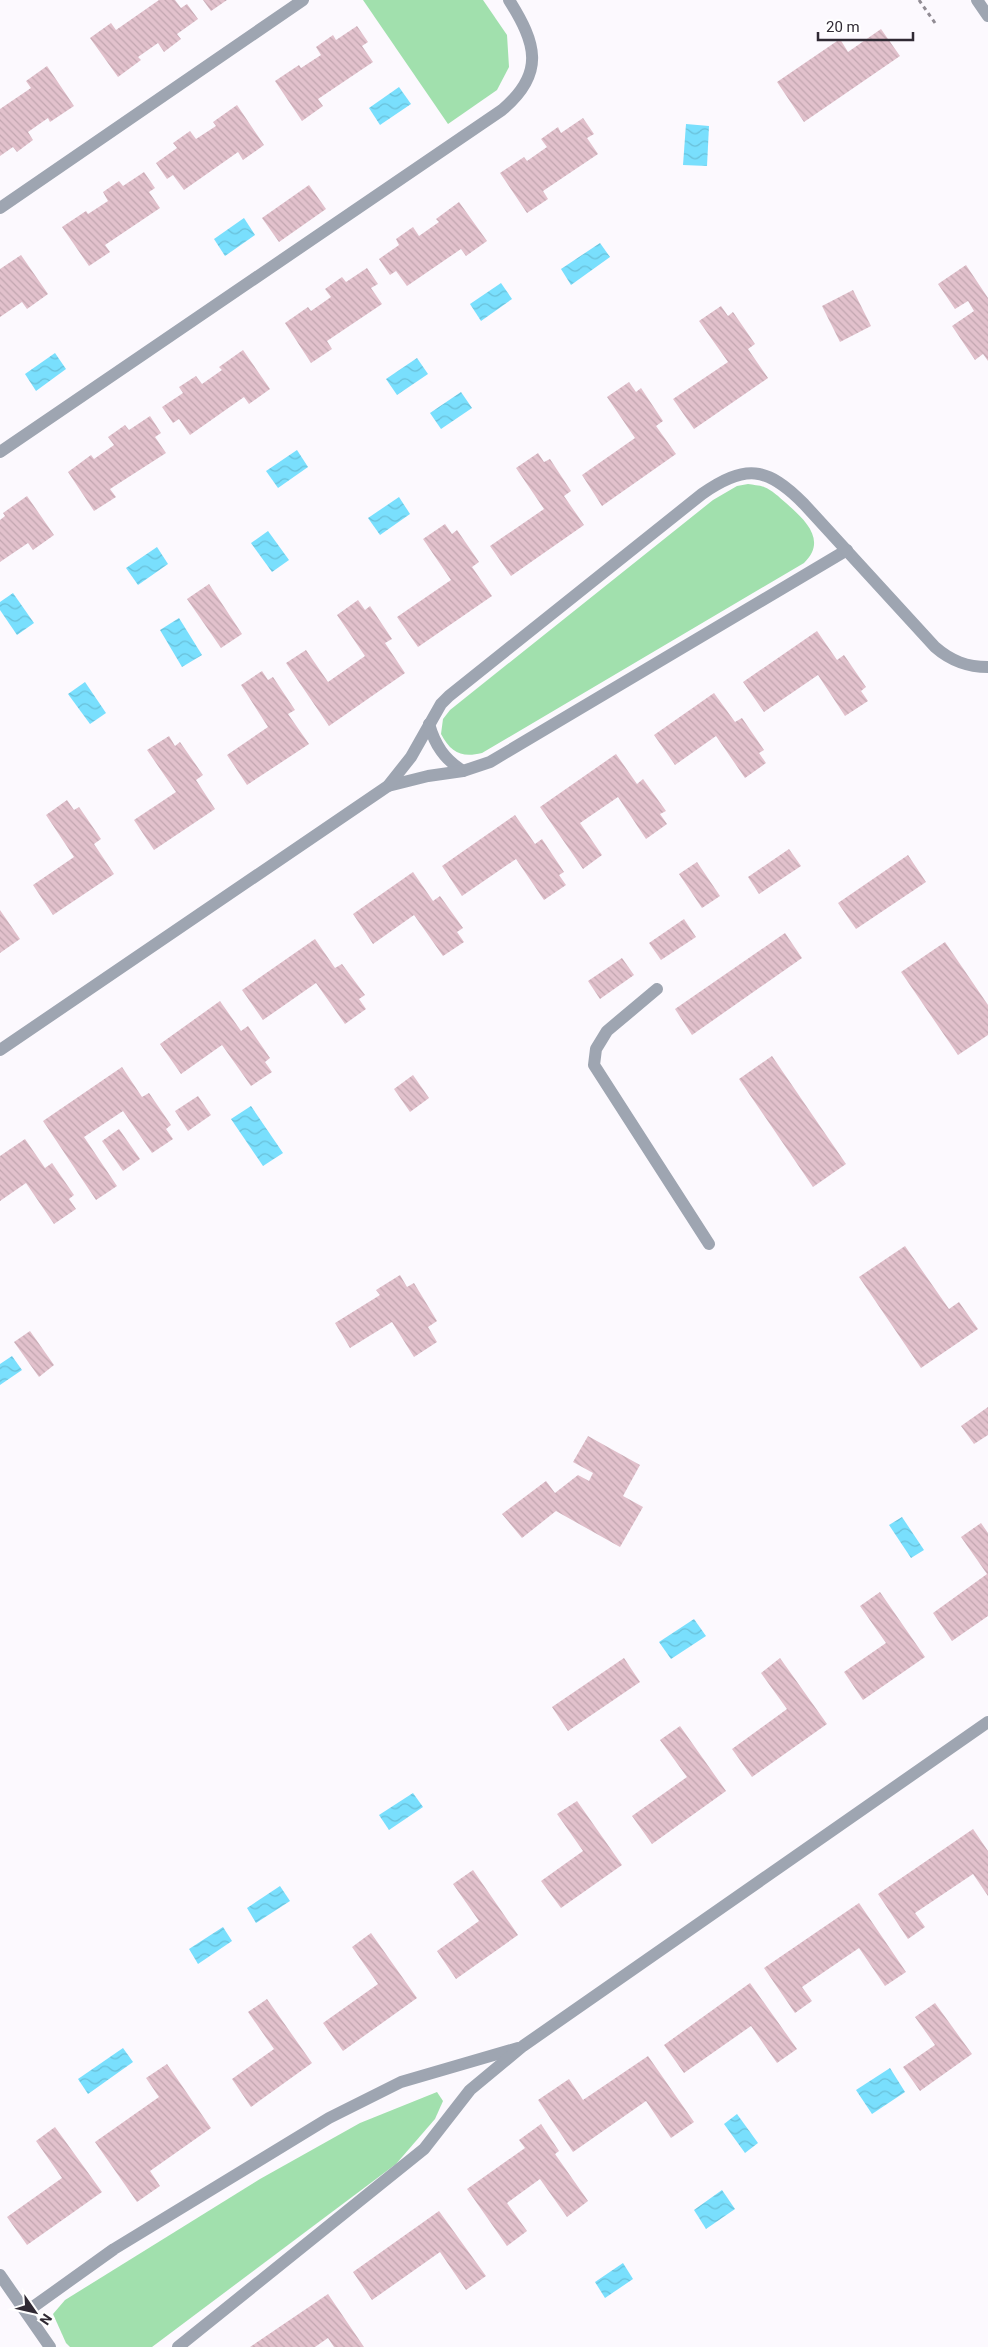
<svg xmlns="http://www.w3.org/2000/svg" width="988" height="2347" font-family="Roboto,sans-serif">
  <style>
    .green { fill: #a1e0ad }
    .water { fill: url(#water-waves) }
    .building { fill: url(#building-back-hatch) }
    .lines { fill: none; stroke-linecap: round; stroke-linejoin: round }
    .path { stroke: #918c94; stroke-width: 3; stroke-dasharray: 4 4; stroke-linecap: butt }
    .lane { stroke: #9ea5b1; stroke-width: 12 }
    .street { stroke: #9ea5b1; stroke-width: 12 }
  </style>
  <defs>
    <pattern id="water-waves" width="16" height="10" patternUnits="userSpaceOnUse" patternTransform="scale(1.25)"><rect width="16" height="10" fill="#79dffd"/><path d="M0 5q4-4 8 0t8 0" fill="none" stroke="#69c0d9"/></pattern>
    <pattern id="building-back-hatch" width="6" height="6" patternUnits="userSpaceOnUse" patternTransform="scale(1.25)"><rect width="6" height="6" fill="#e2c1cc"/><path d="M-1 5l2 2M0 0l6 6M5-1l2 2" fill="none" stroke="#c2a6b0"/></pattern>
  </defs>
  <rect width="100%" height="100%" fill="#fcf9fe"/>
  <g class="green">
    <polygon points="363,0 483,0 507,35 509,67 497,90 448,124"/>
    <path d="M748 484C753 485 759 485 764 487 772 490 779 497 786 503 804 519 828 540 804 563L482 753C462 758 451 753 441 734L443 719 450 710 713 500 737 486Z"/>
    <polygon points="437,2092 443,2101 435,2119 396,2164 152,2347 70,2347 66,2343 53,2314 65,2300 260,2179 360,2123"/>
  </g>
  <g class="water">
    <polygon points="399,87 411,104 380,125 369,108"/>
    <polygon points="686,124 709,126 707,166 683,165"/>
    <polygon points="244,218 255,235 225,256 214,239"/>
    <polygon points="600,243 610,257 571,285 561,269"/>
    <polygon points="501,283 512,299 481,321 470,304"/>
    <polygon points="55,353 66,369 36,391 25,374"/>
    <polygon points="417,358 428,374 397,395 386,379"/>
    <polygon points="461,392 472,408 441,429 430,413"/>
    <polygon points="297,450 308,467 278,488 266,471"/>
    <polygon points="399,497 410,514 380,535 368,518"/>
    <polygon points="268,531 289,560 272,572 251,543"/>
    <polygon points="157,547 168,564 138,585 126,568"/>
    <polygon points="13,593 34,623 17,635 0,610 0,602"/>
    <polygon points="179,618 202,655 182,667 160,630"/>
    <polygon points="85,682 106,713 90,724 68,694"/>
    <polygon points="251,1106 283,1153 263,1166 231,1119"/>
    <polygon points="12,1356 22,1370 0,1385 0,1364"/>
    <polygon points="902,1517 924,1550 911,1558 889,1525"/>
    <polygon points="694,1619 706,1636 671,1659 659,1642"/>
    <polygon points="413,1793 423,1807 389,1830 379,1815"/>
    <polygon points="280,1886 290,1901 256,1923 247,1908"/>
    <polygon points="223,1927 232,1941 198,1964 189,1949"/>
    <polygon points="123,2048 133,2062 88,2094 78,2079"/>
    <polygon points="890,2068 905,2092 872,2114 856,2090"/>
    <polygon points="737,2114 758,2143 745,2153 724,2124"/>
    <polygon points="722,2190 735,2209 706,2229 694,2210"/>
    <polygon points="623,2263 633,2279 605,2298 595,2282"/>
  </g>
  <g class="building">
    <polygon points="159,0 175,0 181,8 187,4 198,19 177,34 181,39 164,52 158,43 138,57 141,60 118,77 90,38 111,23 116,30"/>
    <polygon points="203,0 227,0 211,11"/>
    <polygon points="357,26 368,42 362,46 373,62 318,99 323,106 302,121 275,81 299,65 301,68 321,55 316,47 333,35 336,40"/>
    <polygon points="881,29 900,56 804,122 777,82 840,39 848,52"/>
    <polygon points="47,66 74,106 50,122 48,118 28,132 33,140 17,152 13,147 0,156 0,109 31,88 26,81"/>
    <polygon points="237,105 264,145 243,160 238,152 184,190 173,175 167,179 156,163 177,148 173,143 190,131 196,139 216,126 213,122"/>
    <polygon points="583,118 594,134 587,138 598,154 543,191 548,199 527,213 500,173 524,157 527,161 547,147 541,139 558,127 561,133"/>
    <polygon points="144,172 155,188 149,192 160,208 105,245 110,252 89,266 62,227 86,211 88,214 108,201 103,192 119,181 123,186"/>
    <polygon points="309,185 326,209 279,242 262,218"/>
    <polygon points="459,202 487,241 466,256 461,249 407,286 396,271 390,275 379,259 399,245 396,239 413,227 419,236 439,222 436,219"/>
    <polygon points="21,255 48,294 27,309 22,302 0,317 0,269"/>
    <polygon points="966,265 988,298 988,361 983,354 975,360 952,326 974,311 968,301 955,309 938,284"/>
    <polygon points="367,268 378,284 371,288 382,304 327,341 332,349 311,363 285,323 308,307 311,311 331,297 325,289 342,277 346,282"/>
    <polygon points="853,290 871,326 840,342 822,306"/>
    <polygon points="721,306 728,316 733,312 755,344 748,349 768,378 694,429 673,399 728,362 699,321"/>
    <polygon points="243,350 270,389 249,404 244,397 190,435 179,419 173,423 162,407 183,393 179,387 196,376 202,384 222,370 219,367"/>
    <polygon points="629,382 636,392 641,388 663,421 656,426 676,454 602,506 582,475 635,438 607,397"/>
    <polygon points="150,416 161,433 155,437 166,453 110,489 116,497 94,511 68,472 91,455 94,459 114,445 108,437 125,425 129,430"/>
    <polygon points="538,453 544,462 550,459 571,491 564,496 584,525 511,576 490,546 544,509 516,468"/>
    <polygon points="27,496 54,535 33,550 28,543 0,562 0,520 5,516 3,513"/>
    <polygon points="445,524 452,534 457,530 479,562 472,567 492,596 418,647 397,617 451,580 423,539"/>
    <polygon points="209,584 242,634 221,648 187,599"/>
    <polygon points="358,600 365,610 370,606 392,639 385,643 405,673 329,726 286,663 306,650 328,682 365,656 337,615"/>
    <polygon points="817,631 837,660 844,655 866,687 861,691 868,701 845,716 818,675 764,712 743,682"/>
    <polygon points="262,671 268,680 273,677 295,710 288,714 309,744 247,785 227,755 268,727 241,685"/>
    <polygon points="714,693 735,722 742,718 764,750 759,753 766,763 745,778 716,736 675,765 654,735"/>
    <polygon points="169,736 175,746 180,742 203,775 196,780 215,809 154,850 134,820 176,792 147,750"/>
    <polygon points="616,754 637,784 643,779 666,811 660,814 667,824 646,839 618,797 580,823 602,855 583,869 540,807"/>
    <polygon points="67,800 74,810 79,807 101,839 94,844 114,874 53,915 33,885 74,857 46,815"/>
    <polygon points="515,815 535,844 542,839 564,872 559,875 566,885 544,900 516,859 462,896 442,866"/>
    <polygon points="789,849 801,866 759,894 748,877"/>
    <polygon points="908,855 926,882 856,929 838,903"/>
    <polygon points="697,862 720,896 702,908 679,874"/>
    <polygon points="413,872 433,901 440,896 463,928 457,932 464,942 443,956 414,915 373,944 353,914"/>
    <polygon points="0,910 20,939 0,953"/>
    <polygon points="684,919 696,937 661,960 649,943"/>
    <polygon points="785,933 802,958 692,1035 675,1009"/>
    <polygon points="315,939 335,968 342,964 365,995 359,999 366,1009 345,1024 316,983 263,1020 242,990"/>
    <polygon points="945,942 988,1005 988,1035 958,1055 901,972"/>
    <polygon points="622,958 634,975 600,999 588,981"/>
    <polygon points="220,1001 241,1031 248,1026 270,1058 265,1062 272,1072 251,1086 222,1045 181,1074 160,1044"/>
    <polygon points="772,1056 846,1164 813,1187 739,1079"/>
    <polygon points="122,1067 142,1097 149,1093 171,1125 166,1129 173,1139 152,1153 123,1111 84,1137 117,1186 96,1200 43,1121"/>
    <polygon points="413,1075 429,1098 410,1112 394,1089"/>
    <polygon points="198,1096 211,1115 188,1131 175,1111"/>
    <polygon points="119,1129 140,1159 123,1171 102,1141"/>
    <polygon points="25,1139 45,1168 52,1163 74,1195 69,1199 76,1209 54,1224 26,1183 0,1201 0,1156"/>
    <polygon points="905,1246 949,1309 959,1302 978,1329 921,1368 859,1277"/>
    <polygon points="400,1275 407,1287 414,1283 437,1321 428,1327 437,1342 414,1357 392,1322 350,1348 335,1323 380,1295 376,1290"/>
    <polygon points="30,1331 54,1365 39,1377 14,1342"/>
    <polygon points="988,1407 988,1435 974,1444 961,1426"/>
    <polygon points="588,1436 640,1465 623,1496 643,1507 620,1547 556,1511 522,1538 502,1514 546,1481 555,1493 578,1475 589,1481 593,1473 573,1462"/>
    <polygon points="981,1523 988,1533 988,1616 952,1641 933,1613 987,1574 961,1537"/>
    <polygon points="880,1592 925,1657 863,1700 844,1672 886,1643 860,1606"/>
    <polygon points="624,1658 640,1682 568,1731 552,1707"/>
    <polygon points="780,1658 827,1724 752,1777 732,1749 787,1709 761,1673"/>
    <polygon points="680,1726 726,1791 652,1844 632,1816 687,1777 660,1740"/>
    <polygon points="577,1801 622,1865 561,1908 541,1881 583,1851 557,1814"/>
    <polygon points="973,1829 988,1851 988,1896 973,1874 915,1913 925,1927 908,1939 878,1894"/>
    <polygon points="473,1870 518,1935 456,1979 437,1951 479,1921 453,1884"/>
    <polygon points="859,1903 906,1972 885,1986 859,1948 802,1987 812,2001 795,2013 764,1968"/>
    <polygon points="371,1933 417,1998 343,2051 323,2023 378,1984 352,1947"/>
    <polygon points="750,1983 797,2049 777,2063 751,2026 684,2073 664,2045"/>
    <polygon points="267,1999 312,2063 251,2107 232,2079 274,2049 248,2012"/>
    <polygon points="935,2003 972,2054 920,2091 903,2067 935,2045 915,2017"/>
    <polygon points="648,2056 694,2122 671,2138 646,2101 573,2152 538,2100 569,2079 583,2100"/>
    <polygon points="167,2064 211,2128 150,2171 160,2186 137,2202 95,2142 159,2097 146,2078"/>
    <polygon points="541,2124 559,2151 555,2154 588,2201 567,2217 540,2179 507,2203 527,2231 507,2246 467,2189 525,2148 519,2140"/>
    <polygon points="55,2127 102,2192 27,2245 7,2217 62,2178 36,2141"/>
    <polygon points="439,2211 486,2276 466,2290 440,2252 372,2300 353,2272"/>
    <polygon points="328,2294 364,2347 334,2347 328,2338 315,2347 250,2347"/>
  </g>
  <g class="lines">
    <polyline class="path" points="919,0 935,23"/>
    <polyline class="lane" points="657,989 607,1031 596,1049 594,1065 709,1244"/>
    <g class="street">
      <polyline points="977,0 988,16"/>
      <polyline points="0,208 303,0"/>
      <path d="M0 452 502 110C546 73 536 43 509 0"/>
      <path d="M429 724C435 745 444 759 463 771"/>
      <polyline points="388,786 428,776 463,771 490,762 847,550"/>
      <path d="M0 1050 388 786 411 757 441 704 449 696 702 494C745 464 767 466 804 504L935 647C951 661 967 667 988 667"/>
      <polyline points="0,2275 50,2347"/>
      <polyline points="26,2312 114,2249 329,2118 401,2082 518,2048"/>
      <polyline points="178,2347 424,2149 470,2090 523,2046 988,1722"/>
    </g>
  </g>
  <g transform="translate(35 2312) rotate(124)" stroke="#ffffff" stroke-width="4" paint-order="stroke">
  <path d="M0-4L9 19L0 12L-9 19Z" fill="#302a34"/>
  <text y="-8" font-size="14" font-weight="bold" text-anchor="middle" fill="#302a34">N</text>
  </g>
  <path d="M818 32v8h95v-8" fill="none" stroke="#302a34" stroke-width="2.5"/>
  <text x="826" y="32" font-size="15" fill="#302a34" stroke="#ffffff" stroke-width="4" paint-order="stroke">20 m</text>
</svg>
